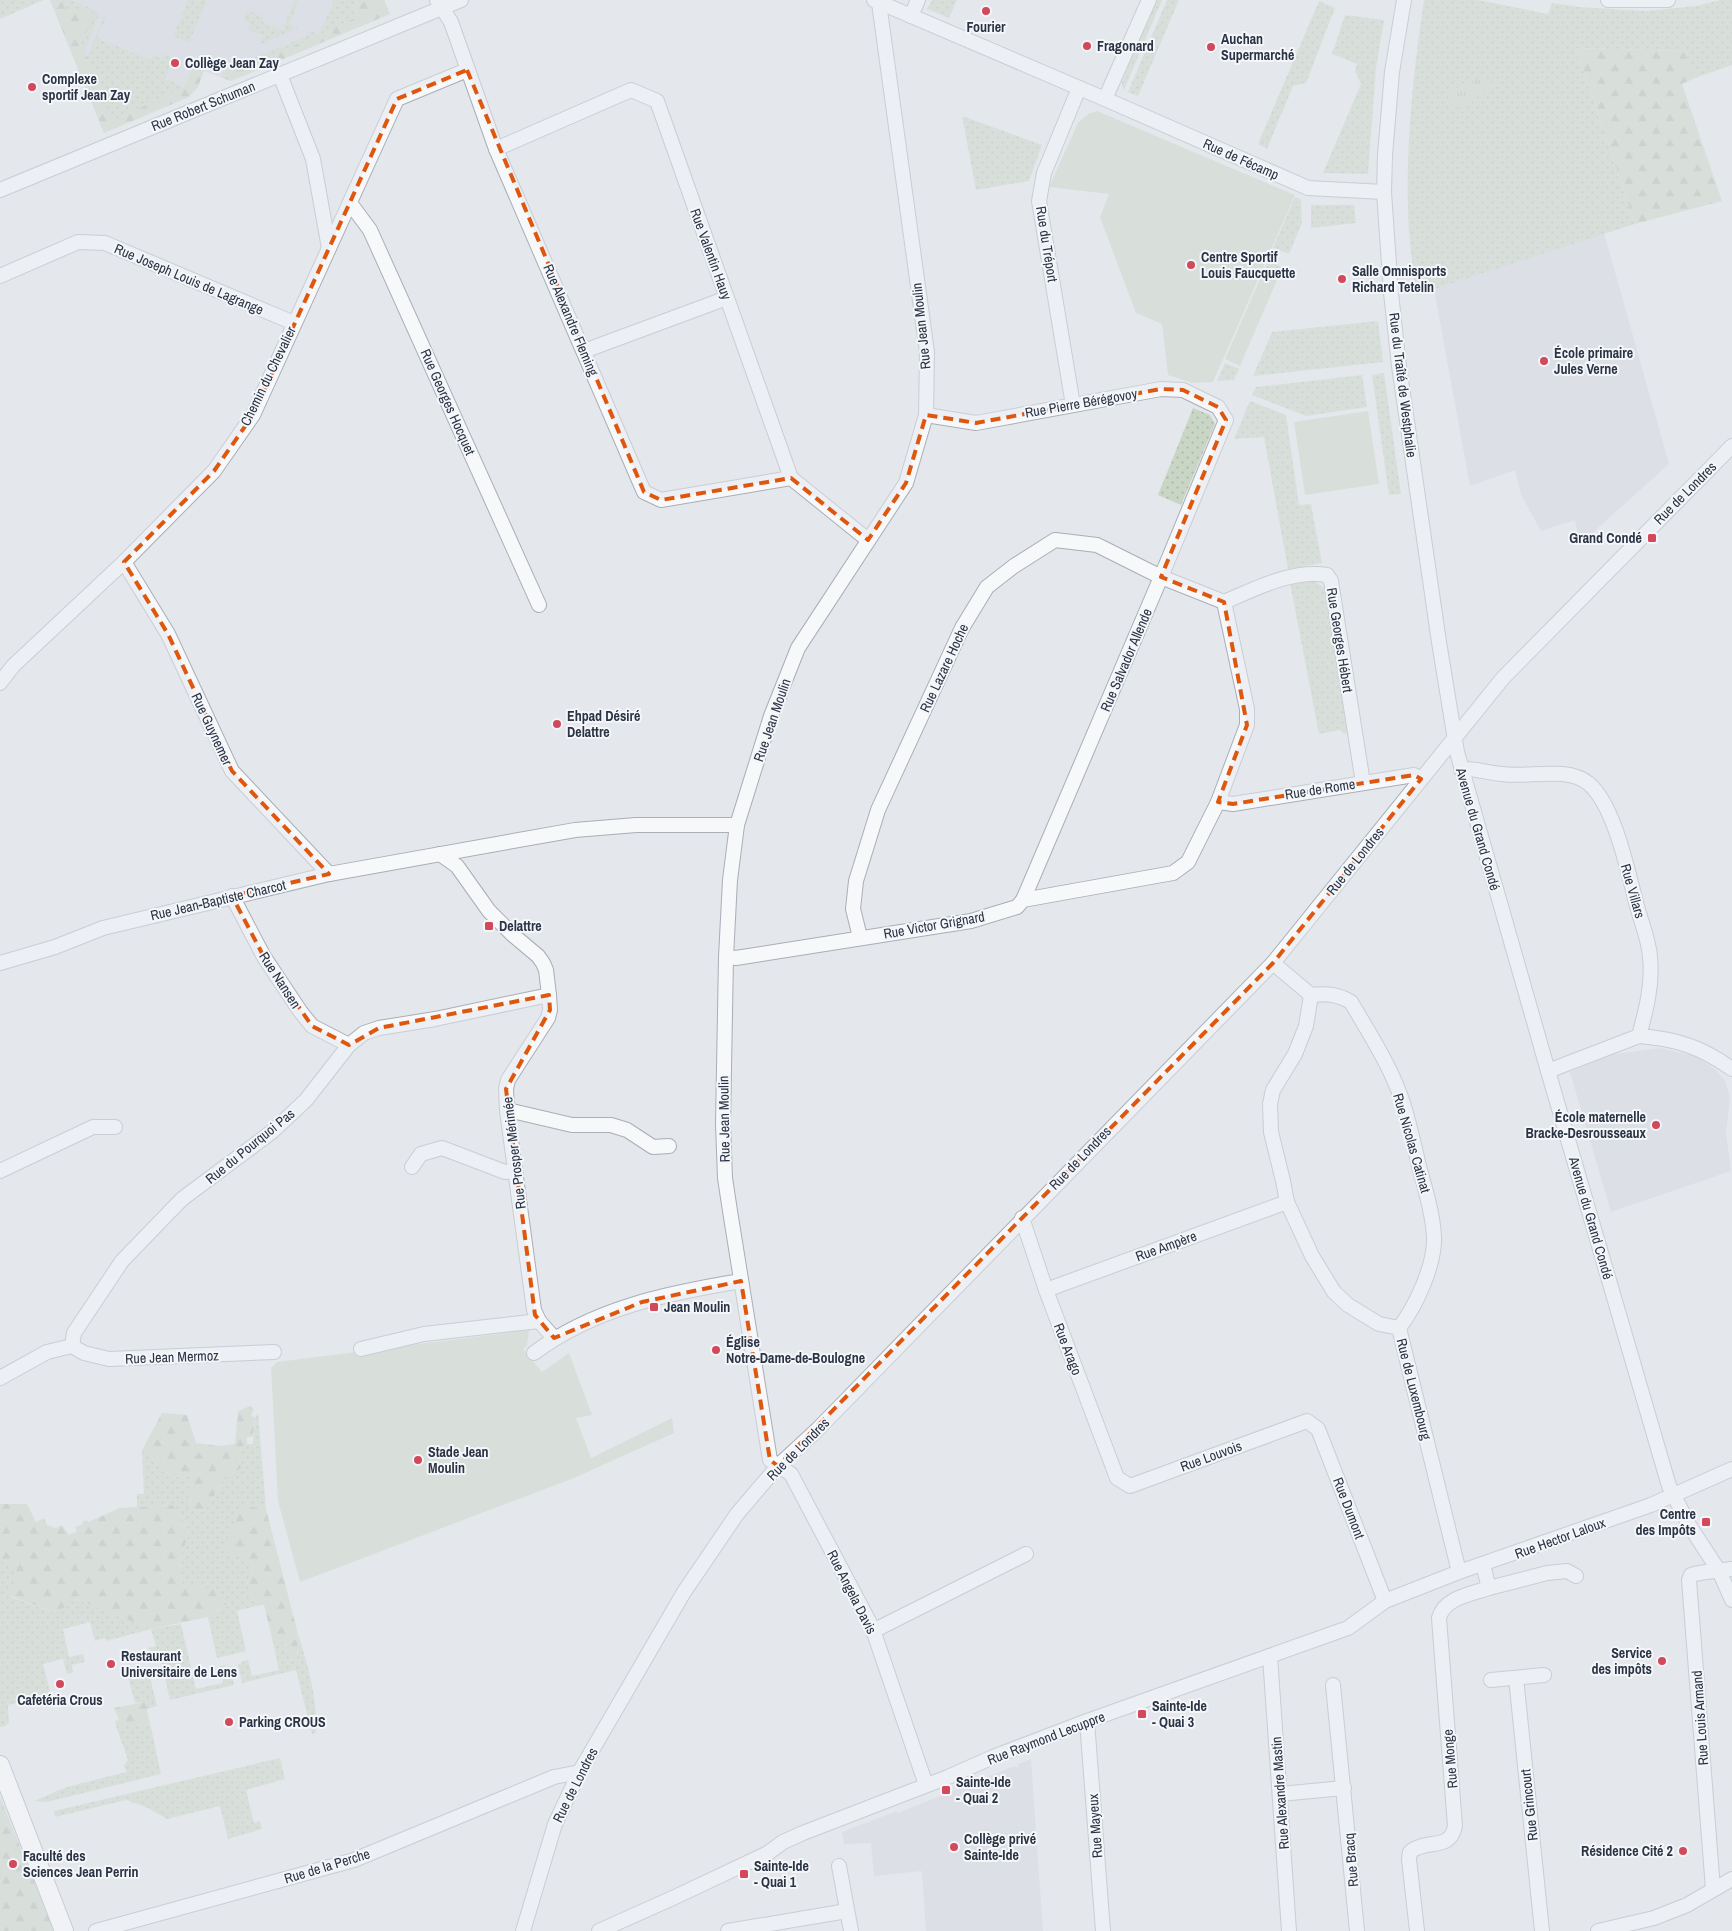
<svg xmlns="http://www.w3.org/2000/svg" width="1732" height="1931" font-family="'Archivo Narrow',sans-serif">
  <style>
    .built { fill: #d2d6de }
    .grass { fill: url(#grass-dots) }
    .forest { fill: url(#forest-firs) }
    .park { fill: url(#park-tufts) }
    .pitch { fill: #c9d6c5 }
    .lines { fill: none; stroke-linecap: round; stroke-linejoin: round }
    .minor-casing { stroke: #a9aeb7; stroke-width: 16 }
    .major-casing { stroke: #a3abb8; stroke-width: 20 }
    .minor { stroke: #f7f8fa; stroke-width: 14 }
    .major { stroke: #fff; stroke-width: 18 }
    .marked { fill: none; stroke: #df570f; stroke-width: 4; stroke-dasharray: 10 6; stroke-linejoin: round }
    .poi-dot { fill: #d1495b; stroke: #f4f6f9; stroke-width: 2 }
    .labels { text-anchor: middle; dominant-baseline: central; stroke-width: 4; stroke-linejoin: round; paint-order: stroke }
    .poi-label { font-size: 14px; font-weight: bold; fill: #2b3445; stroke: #f4f6f9; text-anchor: start }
    .street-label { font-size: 14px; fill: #2b3445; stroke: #f4f6f9 }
  </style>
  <defs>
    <pattern id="grass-dots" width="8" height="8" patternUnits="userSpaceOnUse" patternTransform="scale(1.25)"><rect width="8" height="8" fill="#c9d6c5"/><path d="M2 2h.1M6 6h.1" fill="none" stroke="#adb8ab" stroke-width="1.8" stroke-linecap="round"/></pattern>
    <pattern id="forest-firs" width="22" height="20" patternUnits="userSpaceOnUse" patternTransform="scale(1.25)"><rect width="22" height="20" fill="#c9d6c5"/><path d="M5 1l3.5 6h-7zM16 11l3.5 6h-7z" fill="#adb8ab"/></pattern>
    <pattern id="park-tufts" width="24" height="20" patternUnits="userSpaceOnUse" patternTransform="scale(1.25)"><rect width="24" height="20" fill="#c9d6c5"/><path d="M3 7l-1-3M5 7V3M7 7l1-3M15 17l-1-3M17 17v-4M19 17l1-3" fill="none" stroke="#adb8ab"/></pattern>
  </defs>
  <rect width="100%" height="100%" fill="#e4e7ec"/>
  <g class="built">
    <polygon points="50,0 384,0 390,14 231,81 204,71 198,87 189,97 104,133"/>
    <polygon points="1604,233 1669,464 1580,544 1575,520 1541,531 1521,495 1515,470 1470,486 1434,289"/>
    <polygon points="1660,1048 1695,1056 1715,1069 1725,1081 1730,1097 1726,1133 1731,1171 1611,1212 1570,1072 1609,1055"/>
    <polygon points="1031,1759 1043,1931 926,1931 922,1871 874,1876 871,1843 844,1844 842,1832 897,1811 898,1813 1012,1767 1018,1767 1018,1764"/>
  </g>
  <g class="grass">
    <polygon points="0,0 44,0 0,19"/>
    <polygon points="61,0 71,0 100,12 84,52 80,44 88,10 68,12"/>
    <polygon points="188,0 207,0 189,43 173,36"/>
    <polygon points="295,0 299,0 290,24 298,28 259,45 263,36 248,30 250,23 243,20 247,10 263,17 262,22 282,30"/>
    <polygon points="334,0 356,0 357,17 319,35"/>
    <polygon points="932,0 957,0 949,18 927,9"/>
    <polygon points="1156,0 1162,0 1124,90 1122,86 1122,82"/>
    <polygon points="1167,0 1179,0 1138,96 1128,92"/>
    <path d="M1424 0H1478L1548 14 1552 3 1579 7 1645 11 1697 6 1720 0H1732V65L1695 78 1684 51 1576 48 1635 224 1416 295C1413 265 1408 236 1408 207 1406 138 1414 68 1424 0Z"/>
    <polygon points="1319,1 1335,8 1306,83 1293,86 1267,149 1258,144"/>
    <polygon points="105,14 107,15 97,38 151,60 153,55 161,58 163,54 174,58 165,79 184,87 111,122 100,98 98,76 87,57"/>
    <polygon points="1345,15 1384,20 1376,68 1368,174 1323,173 1361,84 1355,71 1357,64 1332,54"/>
    <polygon points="310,31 317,34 311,39 227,75 225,79 221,77 228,67 234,63 247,61 307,36"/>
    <polygon points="962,116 1042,145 1029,181 976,190"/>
    <polygon points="1295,197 1301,200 1302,223 1289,254 1273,248"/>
    <polygon points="1311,205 1354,205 1356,223 1311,228"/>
    <polygon points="1268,260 1282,267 1278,277 1264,271"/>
    <polygon points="1378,321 1383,362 1253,376 1272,332"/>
    <polygon points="1225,363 1239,369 1234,380 1217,381"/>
    <polygon points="1384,373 1401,494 1389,495 1372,375"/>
    <polygon points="1362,375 1367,407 1306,416 1252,395 1256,387"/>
    <polygon points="1250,401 1286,415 1299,505 1311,504 1322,563 1288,569 1264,437 1234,439"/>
    <polygon points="1193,408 1210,415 1215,424 1181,505 1158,495"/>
    <polygon points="1312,579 1324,588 1350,730 1345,734 1340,730 1319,734 1290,583"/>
    <polygon points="258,1413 266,1509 240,1505 254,1566 247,1584 256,1606 237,1611 246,1651 217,1658 208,1617 227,1604 216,1590 182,1585 180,1560 189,1532 174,1505 137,1507 137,1494 144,1494 142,1450 172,1477 192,1476 189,1507 204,1512 223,1481 241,1468 238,1452 247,1444 253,1444 255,1418"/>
    <polygon points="0,1562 18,1563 11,1597 55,1613 76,1599 151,1629 181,1624 196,1689 223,1683 219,1666 226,1665 226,1667 230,1666 234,1685 170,1700 162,1664 148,1648 156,1646 151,1629 106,1641 105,1638 95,1641 90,1622 63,1629 69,1657 83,1654 85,1662 72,1665 73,1672 67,1674 63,1659 43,1664 51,1695 8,1705 9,1723 5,1726 0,1727"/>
    <path d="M298 1634C308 1665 318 1701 316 1733L312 1734 296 1670 242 1683 238 1664 242 1663V1661L248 1660 252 1676 279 1670 272 1638 285 1643 291 1661 297 1659Z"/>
    <polygon points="145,1673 150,1677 157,1706 146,1709 145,1702 135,1703 128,1677"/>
    <polygon points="150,1723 161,1774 47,1802 34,1801 67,1787 126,1772 124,1765 128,1760 116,1726 137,1726"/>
    <polygon points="280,1758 285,1779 246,1790 254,1823 260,1821 262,1829 228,1839 220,1806 167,1819 148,1808 126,1800 55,1817 54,1811"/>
  </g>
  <g class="forest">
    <polygon points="50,0 61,0 68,12 88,10 95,14 80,44 98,76 100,98 111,122 184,87 193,66 204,70 198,87 189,97 104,133"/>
    <polygon points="356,0 384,0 390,14 231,81 225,79 234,68 311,39 317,34 319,35 357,17"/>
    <polygon points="1576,48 1684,51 1695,78 1682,84 1722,201 1635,224"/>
    <polygon points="250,1406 254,1410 251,1415 255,1418 253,1437 247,1437 247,1444 238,1452 241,1468 223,1481 204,1512 189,1507 191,1476 172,1477 142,1450 162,1413 187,1415 196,1443 218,1446 235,1444 238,1411"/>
    <polygon points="0,1504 27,1504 36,1522 44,1518 47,1525 56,1528 62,1525 69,1535 77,1531 75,1527 83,1524 82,1522 87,1520 88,1522 120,1508 174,1505 189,1532 180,1560 182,1585 216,1589 227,1604 208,1617 151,1629 76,1599 56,1613 10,1596 18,1564 0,1562"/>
    <polygon points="240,1505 266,1509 298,1634 297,1659 291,1661 285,1643 272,1638 264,1605 256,1606 247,1584 254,1566 224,1549"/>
    <polygon points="145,1702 150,1723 137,1726 116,1726 115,1721 119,1720 114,1708"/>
    <polygon points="0,1797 54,1931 0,1931"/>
  </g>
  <polygon class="park" points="1483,76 1493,83 1492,88 1486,90 1469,103 1453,109 1451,106 1451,93 1453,90"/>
  <g class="pitch">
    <polygon points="1097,111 1295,195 1213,382 1192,383 1168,375 1162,324 1136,313 1100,217 1109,194 1049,187 1078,123 1088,114"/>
    <polygon points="1263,272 1278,278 1240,366 1225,359"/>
    <polygon points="1368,411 1379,484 1305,495 1294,422"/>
    <polygon points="529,1330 527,1346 523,1349 542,1372 569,1353 592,1415 576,1418 591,1458 672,1418 674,1433 574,1478 300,1582 278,1501 271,1368 277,1362"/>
  </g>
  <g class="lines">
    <g class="minor-casing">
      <g id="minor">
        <polyline points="437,0 451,22 496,149 644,492 661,500 791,478"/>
        <polyline points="874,0 1105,99 1149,0"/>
        <polyline points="1404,0 1392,72 1385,155 1384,192 1391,293 1399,366 1439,642 1457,752 1548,1071 1669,1486 1689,1525 1719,1571 1732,1600"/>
        <polyline points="1608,0 1668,0"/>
        <polyline points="879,3 927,352 926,415 906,483 798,648 771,716 737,825 730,880 726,957 723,1124 725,1178 730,1211 770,1460 791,1474 872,1627 926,1785"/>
        <polyline points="911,16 918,0"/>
        <polyline points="280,75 313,159 329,248"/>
        <polyline points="1105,99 1308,188 1384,192"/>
        <polyline points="496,149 631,90 657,101 791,478 868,540"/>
        <polyline points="0,190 461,0"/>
        <polyline points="350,203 370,230 539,605"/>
        <polyline points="0,276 78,242 105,243 294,323"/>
        <polyline points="584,351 727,298"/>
        <polyline points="1073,405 1039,201 1044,173 1079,88"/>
        <polyline points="926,415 976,423 1161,389 1183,390 1218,407 1226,420 1161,577 1023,900"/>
        <polyline points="124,562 168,634 232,771 329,874"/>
        <path d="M1224 602C1255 589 1292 569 1327 575L1331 581 1363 783"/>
        <polyline points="0,683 13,666 124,562 214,471 253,415 397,99 467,70"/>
        <path d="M1461 769C1476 768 1488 773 1502 774 1528 778 1566 766 1588 783 1615 805 1628 873 1637 906 1641 922 1649 940 1650 957 1653 984 1646 1010 1639 1036L1548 1071"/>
        <polyline points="1218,802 1233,804 1414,775 1421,779"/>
        <polyline points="440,854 457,866 489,911 513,935 538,956 543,963 546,970 549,995 550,1010 548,1018 508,1080 506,1089 507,1111 534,1310 539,1321 554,1338"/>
        <polyline points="232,896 264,957 300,1011 312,1026 349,1045"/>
        <polyline points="726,957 736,958 971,921 1017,907 1023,900 1173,873 1188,862 1218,802 1247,725 1247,709 1224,602 1161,577 1097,545 1055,540 1014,566 987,587 962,628 878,810 856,881 853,909 860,937"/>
        <polyline points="0,963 55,947 103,928 329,874 575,830 636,825 737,825"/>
        <polyline points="1273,963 1311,995"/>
        <polyline points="1311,995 1306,1026 1295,1054 1273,1090 1270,1104 1271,1132 1283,1181 1287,1202 1312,1256 1334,1292 1348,1305 1379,1324 1399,1328 1459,1572"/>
        <path d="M1311 995C1326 993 1337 994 1351 1002 1369 1033 1390 1065 1402 1100 1409 1121 1414 1144 1419 1166 1425 1189 1433 1213 1434 1237 1435 1265 1416 1306 1399 1328"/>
        <path d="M1639 1036C1677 1039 1701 1047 1732 1069"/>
        <polyline points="507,1111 512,1111 572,1125 611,1125 627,1130 653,1147 669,1146"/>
        <polyline points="412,1167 421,1154 442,1148 505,1172 515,1171"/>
        <polyline points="0,1171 93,1127 115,1127"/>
        <polyline points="1022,1218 1046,1290 1117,1478 1130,1486 1307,1421 1318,1429 1385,1601"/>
        <polyline points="1046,1290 1287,1202"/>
        <polyline points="72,1346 74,1333 122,1261 182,1199 273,1131 306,1100 349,1045 364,1033 379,1028 435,1019 549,995"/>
        <polyline points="72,1346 84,1353 109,1359 274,1352"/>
        <polyline points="361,1349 424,1334 539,1321"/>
        <path d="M534 1353C594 1308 668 1293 741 1281"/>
        <polyline points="0,1378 47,1352 72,1346"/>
        <polyline points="1483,1565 1489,1588 1547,1573 1567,1571 1576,1576"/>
        <polyline points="873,1631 1026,1554"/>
        <polyline points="1270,1656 1289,1931"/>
        <polyline points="1516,1678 1542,1931"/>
        <polyline points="1491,1680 1544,1675"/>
        <polyline points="1333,1685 1357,1931"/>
        <polyline points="1087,1721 1103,1931"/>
        <polyline points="1280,1794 1344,1788"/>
        <polyline points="839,1866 851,1931"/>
        <path d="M1713 1889 1689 1580 1691 1575C1705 1571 1718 1571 1732 1569"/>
        <polyline points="96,1931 354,1860 554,1777 580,1772"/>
        <polyline points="523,1931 555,1824 580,1771 684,1592 737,1514 778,1466 817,1430 1273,963 1503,678 1732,446"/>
        <polyline points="599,1931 675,1897 768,1853 783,1842 803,1833 948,1777 993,1757 1087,1721 1348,1628 1385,1601 1459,1572 1651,1505 1732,1469"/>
        <polyline points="728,1931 847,1911"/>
        <path d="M1417 1931 1409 1859 1410 1852C1426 1838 1450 1852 1455 1826L1439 1618C1444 1598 1471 1594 1489 1588"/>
        <polyline points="1598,1931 1654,1918 1687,1905 1732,1879"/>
      </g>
    </g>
    <g class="major-casing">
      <polyline id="major" points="0,1765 64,1931"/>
    </g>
    <use href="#minor" class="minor"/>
    <use href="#major" class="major"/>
  </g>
  <path d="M0 0H1732V1931H0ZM467 70 644 492 661 500 791 478 868 540 906 483 926 415 976 423 1161 389 1183 390 1218 407 1226 420 1161 577 1224 602 1247 725 1218 802 1233 804 1414 775 1421 779 1273 963 778 1466 770 1460 741 1281 642 1302 554 1338 535 1315 506 1089 550 1010 549 995 379 1028 349 1045 312 1026 264 957 232 896 329 874 232 771 168 634 124 562 214 471 253 415 397 99Z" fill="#e4e7ec" fill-opacity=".55" fill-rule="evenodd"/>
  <path class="marked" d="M467 70 644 492 661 500 791 478 868 540 906 483 926 415 976 423 1161 389 1183 390 1218 407 1226 420 1161 577 1224 602 1247 725 1218 802 1233 804 1414 775 1421 779 1273 963 778 1466 770 1460 741 1281 642 1302 554 1338 535 1315 506 1089 550 1010 549 995 379 1028 349 1045 312 1026 264 957 232 896 329 874 232 771 168 634 124 562 214 471 253 415 397 99Z"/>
  <g class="poi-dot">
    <circle cx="986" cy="11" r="5"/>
    <circle cx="1087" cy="46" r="5"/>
    <circle cx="1211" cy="47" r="5"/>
    <circle cx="175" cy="63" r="5"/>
    <circle cx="32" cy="87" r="5"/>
    <circle cx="1191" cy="265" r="5"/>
    <circle cx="1342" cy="279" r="5"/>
    <circle cx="1544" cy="361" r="5"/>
    <rect x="1647" y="533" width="10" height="10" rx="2.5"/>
    <circle cx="557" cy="724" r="5"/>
    <rect x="484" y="921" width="10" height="10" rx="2.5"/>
    <circle cx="1656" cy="1125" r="5"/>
    <rect x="649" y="1302" width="10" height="10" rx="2.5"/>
    <circle cx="716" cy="1350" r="5"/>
    <circle cx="418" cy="1460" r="5"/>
    <rect x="1701" y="1517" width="10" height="10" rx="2.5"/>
    <circle cx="1662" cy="1661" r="5"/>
    <circle cx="111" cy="1664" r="5"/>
    <circle cx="60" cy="1684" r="5"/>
    <rect x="1137" y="1709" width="10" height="10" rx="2.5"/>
    <circle cx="229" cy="1722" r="5"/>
    <rect x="941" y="1785" width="10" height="10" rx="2.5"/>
    <circle cx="954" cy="1847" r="5"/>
    <circle cx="1683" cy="1851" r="5"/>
    <circle cx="13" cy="1864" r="5"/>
    <rect x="739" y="1869" width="10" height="10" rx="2.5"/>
  </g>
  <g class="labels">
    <g class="poi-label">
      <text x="986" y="27" text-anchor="middle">Fourier</text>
      <text x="1221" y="39">Auchan<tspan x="1221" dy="16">Supermarché</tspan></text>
      <text x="1097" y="46">Fragonard</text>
      <text x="185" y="63">Collège Jean Zay</text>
      <text x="42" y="79">Complexe<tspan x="42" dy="16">sportif Jean Zay</tspan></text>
      <text x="1201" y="257">Centre Sportif<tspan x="1201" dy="16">Louis Faucquette</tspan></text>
      <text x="1352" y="271">Salle Omnisports<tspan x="1352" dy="16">Richard Tetelin</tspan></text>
      <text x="1554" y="353">École primaire<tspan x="1554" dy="16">Jules Verne</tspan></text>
      <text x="1642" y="538" text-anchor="end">Grand Condé</text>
      <text x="567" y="716">Ehpad Désiré<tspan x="567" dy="16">Delattre</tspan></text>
      <text x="499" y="926">Delattre</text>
      <text x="1646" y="1117" text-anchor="end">École maternelle<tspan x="1646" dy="16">Bracke-Desrousseaux</tspan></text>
      <text x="664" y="1307">Jean Moulin</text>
      <text x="726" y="1342">Église<tspan x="726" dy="16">Notre-Dame-de-Boulogne</tspan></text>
      <text x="428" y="1452">Stade Jean<tspan x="428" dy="16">Moulin</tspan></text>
      <text x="1696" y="1514" text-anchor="end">Centre<tspan x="1696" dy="16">des Impôts</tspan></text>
      <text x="1652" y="1653" text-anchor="end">Service<tspan x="1652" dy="16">des impôts</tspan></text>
      <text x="121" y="1656">Restaurant<tspan x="121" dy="16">Universitaire de Lens</tspan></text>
      <text x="60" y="1700" text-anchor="middle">Cafetéria Crous</text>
      <text x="1152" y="1706">Sainte-Ide<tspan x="1152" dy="16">- Quai 3</tspan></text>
      <text x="239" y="1722">Parking CROUS</text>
      <text x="956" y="1782">Sainte-Ide<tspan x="956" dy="16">- Quai 2</tspan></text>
      <text x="964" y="1839">Collège privé<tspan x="964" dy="16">Sainte-Ide</tspan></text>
      <text x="1673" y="1851" text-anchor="end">Résidence Cité 2</text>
      <text x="23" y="1856">Faculté des<tspan x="23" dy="16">Sciences Jean Perrin</tspan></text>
      <text x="754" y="1866">Sainte-Ide<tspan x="754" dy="16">- Quai 1</tspan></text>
    </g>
    <g class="street-label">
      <text transform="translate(203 106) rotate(-22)">Rue Robert Schuman</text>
      <text transform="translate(1241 159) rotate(24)">Rue de Fécamp</text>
      <text transform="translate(1047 244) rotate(81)">Rue du Tréport</text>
      <text transform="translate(711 254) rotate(70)">Rue Valentin Hauy</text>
      <text transform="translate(189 279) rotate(23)">Rue Joseph Louis de Lagrange</text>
      <text transform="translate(571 320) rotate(67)">Rue Alexandre Fleming</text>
      <text transform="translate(921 326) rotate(-96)">Rue Jean Moulin</text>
      <text transform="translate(268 376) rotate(-64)">Chemin du Chevalier</text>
      <text transform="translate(1403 385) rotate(83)">Rue du Traîté de Westphalie</text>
      <text transform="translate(448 402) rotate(66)">Rue Georges Hocquet</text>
      <text transform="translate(1081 403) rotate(-10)">Rue Pierre Bérégovoy</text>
      <text transform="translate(1685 493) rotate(-45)">Rue de Londres</text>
      <text transform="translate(1340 640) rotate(81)">Rue Georges Hébert</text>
      <text transform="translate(1126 660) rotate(-67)">Rue Salvador Allende</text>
      <text transform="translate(944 668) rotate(-65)">Rue Lazare Hoche</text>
      <text transform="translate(772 720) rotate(-71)">Rue Jean Moulin</text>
      <text transform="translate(212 729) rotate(65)">Rue Guynemer</text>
      <text transform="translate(1320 789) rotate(-9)">Rue de Rome</text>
      <text transform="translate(1478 829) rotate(74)">Avenue du Grand Condé</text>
      <text transform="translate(1355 861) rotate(-51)">Rue de Londres</text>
      <text transform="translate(1633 891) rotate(74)">Rue Villars</text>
      <text transform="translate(218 900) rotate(-13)">Rue Jean-Baptiste Charcot</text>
      <text transform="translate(934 925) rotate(-10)">Rue Victor Grignard</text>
      <text transform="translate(280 980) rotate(57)">Rue Nansen</text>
      <text transform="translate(724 1119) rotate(-91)">Rue Jean Moulin</text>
      <text transform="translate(1412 1143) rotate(74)">Rue Nicolas Catinat</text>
      <text transform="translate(250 1146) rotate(-39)">Rue du Pourquoi Pas</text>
      <text transform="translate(514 1153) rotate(-97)">Rue Prosper Mérimée</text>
      <text transform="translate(1080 1158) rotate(-46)">Rue de Londres</text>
      <text transform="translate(1591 1218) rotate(74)">Avenue du Grand Condé</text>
      <text transform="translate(1166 1246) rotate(-20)">Rue Ampère</text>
      <text transform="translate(1068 1349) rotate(69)">Rue Arago</text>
      <text transform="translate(172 1357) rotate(-2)">Rue Jean Mermoz</text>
      <text transform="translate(1414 1389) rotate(76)">Rue de Luxembourg</text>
      <text transform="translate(798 1449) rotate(-45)">Rue de Londres</text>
      <text transform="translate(1211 1456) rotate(-20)">Rue Louvois</text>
      <text transform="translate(1349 1508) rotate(69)">Rue Dumont</text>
      <text transform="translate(1560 1538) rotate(-20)">Rue Hector Laloux</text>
      <text transform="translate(852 1592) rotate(63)">Rue Angela Davis</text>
      <text transform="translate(1700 1718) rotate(-94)">Rue Louis Armand</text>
      <text transform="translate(1046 1738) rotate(-21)">Rue Raymond Lecuppre</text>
      <text transform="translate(1450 1759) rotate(-95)">Rue Monge</text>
      <text transform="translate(575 1785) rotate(-63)">Rue de Londres</text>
      <text transform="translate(1280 1793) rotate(-94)">Rue Alexandre Mastin</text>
      <text transform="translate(1529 1805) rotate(-96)">Rue Grincourt</text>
      <text transform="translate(1095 1826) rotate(-94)">Rue Mayeux</text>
      <text transform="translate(1351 1860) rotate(-95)">Rue Bracq</text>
      <text transform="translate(327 1866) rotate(-17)">Rue de la Perche</text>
    </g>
  </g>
</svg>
